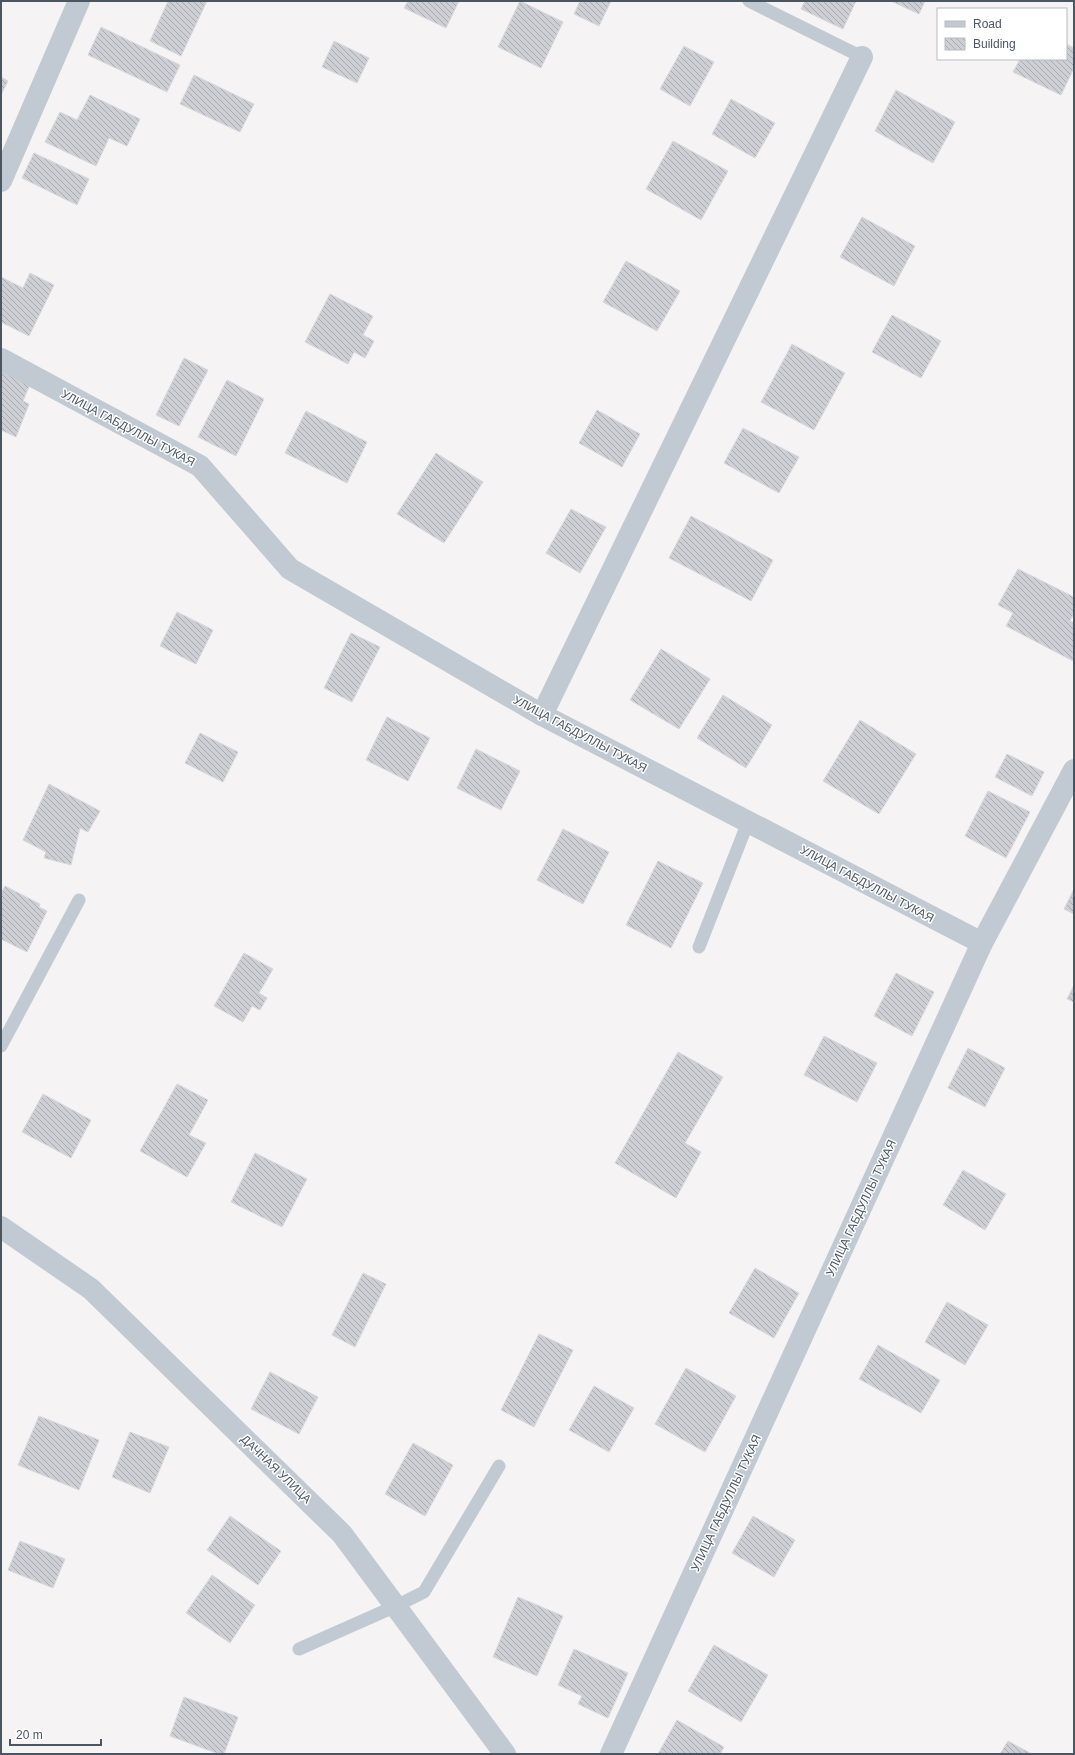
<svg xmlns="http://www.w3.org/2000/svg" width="1075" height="1755" font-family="Arial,sans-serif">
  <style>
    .building { fill: url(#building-back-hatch); stroke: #d7d9de }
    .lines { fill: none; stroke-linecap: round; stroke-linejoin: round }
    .lane { stroke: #c1cad2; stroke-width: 13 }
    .street { stroke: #c1cad2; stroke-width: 22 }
    .labels { text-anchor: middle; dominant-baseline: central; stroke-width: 3; stroke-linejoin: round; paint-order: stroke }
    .street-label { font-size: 12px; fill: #4a5661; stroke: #fff }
  </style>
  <defs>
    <pattern id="building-back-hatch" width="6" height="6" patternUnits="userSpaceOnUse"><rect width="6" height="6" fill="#cdcfd5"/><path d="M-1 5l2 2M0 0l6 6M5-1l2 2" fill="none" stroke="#a8abb0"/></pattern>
  </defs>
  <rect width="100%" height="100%" fill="#f5f3f3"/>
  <g class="building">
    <polygon points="168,1 207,1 181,56 150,41"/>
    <polygon points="408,1 459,1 446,28 404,8"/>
    <polygon points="520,1 563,22 541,68 498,47"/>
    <polygon points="580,1 611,1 599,26 574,14"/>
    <polygon points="805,1 856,1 843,29 801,9"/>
    <polygon points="891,1 925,1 919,14"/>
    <polygon points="101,27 180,65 167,92 88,55"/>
    <polygon points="334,41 369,58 357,83 322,67"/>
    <polygon points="1066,44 1074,48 1074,68 1061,95 1013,72 1020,59 1066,59"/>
    <polygon points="684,46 714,62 690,106 660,89"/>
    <polygon points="194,75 254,104 240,132 180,104"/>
    <polygon points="1,77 8,81 1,95"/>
    <polygon points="896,90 955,122 933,163 875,131"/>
    <polygon points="90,95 140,119 127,146 109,138 96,166 45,142 60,112 77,120"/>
    <polygon points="731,99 775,123 755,158 712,134"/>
    <polygon points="673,141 728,171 701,220 646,189"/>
    <polygon points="34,153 89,179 77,205 22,178"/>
    <polygon points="862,217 915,246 894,286 840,257"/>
    <polygon points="626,261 680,291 657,331 603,302"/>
    <polygon points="30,273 54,285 29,336 1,322 1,277 23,288"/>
    <polygon points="330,294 373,316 363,335 374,341 365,358 354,352 348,364 305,342"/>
    <polygon points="892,315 941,341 921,378 872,352"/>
    <polygon points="792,344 845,373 814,430 761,402"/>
    <polygon points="184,358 208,370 179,426 156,415"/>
    <polygon points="1,369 31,382 23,401 29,404 16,437 1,430"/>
    <polygon points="227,380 264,399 236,456 198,437"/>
    <polygon points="597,410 640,434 622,467 579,443"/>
    <polygon points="306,411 367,442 347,483 285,453"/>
    <polygon points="743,428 799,457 779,493 724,463"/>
    <polygon points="436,453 483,482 444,543 397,514"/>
    <polygon points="571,509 606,527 580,573 546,553"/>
    <polygon points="691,516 773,560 751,601 669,558"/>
    <polygon points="1018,569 1074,597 1074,613 1070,621 1074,623 1073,661 1006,626 1013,613 998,605"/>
    <polygon points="177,612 213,630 196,664 160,646"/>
    <polygon points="351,633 380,647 352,702 324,688"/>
    <polygon points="661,649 710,679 679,729 630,700"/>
    <polygon points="723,695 772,725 746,768 697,738"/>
    <polygon points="387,717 430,738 408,781 366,760"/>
    <polygon points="860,720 916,754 879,814 823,781"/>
    <polygon points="200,733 238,752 223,782 185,763"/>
    <polygon points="476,749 520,771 501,810 457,788"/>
    <polygon points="1007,754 1044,772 1032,796 995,777"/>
    <polygon points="49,784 100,811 88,832 80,828 71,865 44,858 46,852 23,840"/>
    <polygon points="988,791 1030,812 1006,858 965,836"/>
    <polygon points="563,829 609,852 583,904 537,880"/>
    <polygon points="658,861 703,883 671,948 626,925"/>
    <polygon points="5,886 40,904 39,907 47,911 27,952 1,939 1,893"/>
    <polygon points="1074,889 1074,914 1064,909"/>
    <polygon points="244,953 273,969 259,993 267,998 260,1010 252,1006 243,1022 214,1006"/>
    <polygon points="896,973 934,992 912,1036 874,1016"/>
    <polygon points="1074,985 1074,1002 1067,999"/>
    <polygon points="824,1036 877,1063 857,1102 804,1075"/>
    <polygon points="968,1048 1005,1068 985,1107 948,1088"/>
    <polygon points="678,1052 723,1077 685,1143 701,1152 676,1198 615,1163"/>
    <polygon points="177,1084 208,1100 189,1135 206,1143 187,1177 140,1151"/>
    <polygon points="43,1094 91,1120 71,1158 22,1132"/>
    <polygon points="255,1153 307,1179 282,1227 231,1202"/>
    <polygon points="963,1170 1006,1194 985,1230 943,1205"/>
    <polygon points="755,1268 799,1293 774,1338 729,1313"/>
    <polygon points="363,1273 386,1284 355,1347 332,1335"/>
    <polygon points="947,1302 988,1325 965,1365 925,1342"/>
    <polygon points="539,1334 573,1350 534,1427 501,1410"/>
    <polygon points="878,1345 940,1380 921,1413 859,1379"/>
    <polygon points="686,1368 736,1396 705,1452 655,1424"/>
    <polygon points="270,1372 318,1397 299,1434 251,1409"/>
    <polygon points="594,1386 634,1408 609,1452 569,1430"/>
    <polygon points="39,1416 99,1440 79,1490 18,1465"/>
    <polygon points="130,1432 169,1447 150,1493 112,1477"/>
    <polygon points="413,1443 453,1465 425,1516 385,1494"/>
    <polygon points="230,1516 281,1551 258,1585 207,1550"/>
    <polygon points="753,1516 795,1540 774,1577 732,1553"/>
    <polygon points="20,1541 65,1559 53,1588 8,1570"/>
    <polygon points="212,1575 255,1605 230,1643 186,1613"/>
    <polygon points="518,1597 563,1616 537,1676 493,1657"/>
    <polygon points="714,1645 768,1675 741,1722 688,1691"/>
    <polygon points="574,1649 628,1673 608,1718 578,1704 582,1696 558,1685"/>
    <polygon points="184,1697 238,1717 224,1754 219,1754 170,1736"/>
    <polygon points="677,1720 724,1747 720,1754 658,1754"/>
    <polygon points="1008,1741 1032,1754 1000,1754"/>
  </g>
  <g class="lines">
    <g class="lane">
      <polyline points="749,1 862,57"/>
      <polyline points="699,947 748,822"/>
      <polyline points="1,1046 79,900"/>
      <polyline points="299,1649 396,1606 424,1592 499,1466"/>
    </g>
    <g class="street">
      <polyline points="1,181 79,1"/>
      <polyline points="1,359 200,466 290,569 542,715 982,943 611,1754"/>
      <polyline points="542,715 862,57"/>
      <polyline points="982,943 1074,770"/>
      <polyline points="1,1227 91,1289 342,1534 505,1754"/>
    </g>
  </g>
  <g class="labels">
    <g class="street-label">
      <text transform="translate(128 428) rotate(28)">УЛИЦА ГАБДУЛЛЫ ТУКАЯ</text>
      <text transform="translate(580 734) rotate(28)">УЛИЦА ГАБДУЛЛЫ ТУКАЯ</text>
      <text transform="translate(867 884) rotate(28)">УЛИЦА ГАБДУЛЛЫ ТУКАЯ</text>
      <text transform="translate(861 1208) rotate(-65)">УЛИЦА ГАБДУЛЛЫ ТУКАЯ</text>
      <text transform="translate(276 1469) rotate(44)">ДАЧНАЯ УЛИЦА</text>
      <text transform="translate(726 1503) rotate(-65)">УЛИЦА ГАБДУЛЛЫ ТУКАЯ</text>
    </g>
  </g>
  <rect width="1075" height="1755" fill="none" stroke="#4a5661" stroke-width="4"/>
  <rect x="937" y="8" width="130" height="52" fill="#ffffff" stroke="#b7bbc0"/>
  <rect x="945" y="21" width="20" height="6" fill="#c1cad2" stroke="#b7bbc0"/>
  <text x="973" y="28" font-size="12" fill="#4a5661">Road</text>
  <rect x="945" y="38" width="20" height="12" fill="url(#building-back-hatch)" stroke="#b7bbc0"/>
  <text x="973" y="48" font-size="12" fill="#4a5661">Building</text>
  <path d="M10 1739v6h91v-6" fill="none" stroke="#4a5661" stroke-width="2"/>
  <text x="16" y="1739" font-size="12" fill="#4a5661" stroke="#ffffff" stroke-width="3" paint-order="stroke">20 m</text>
</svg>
